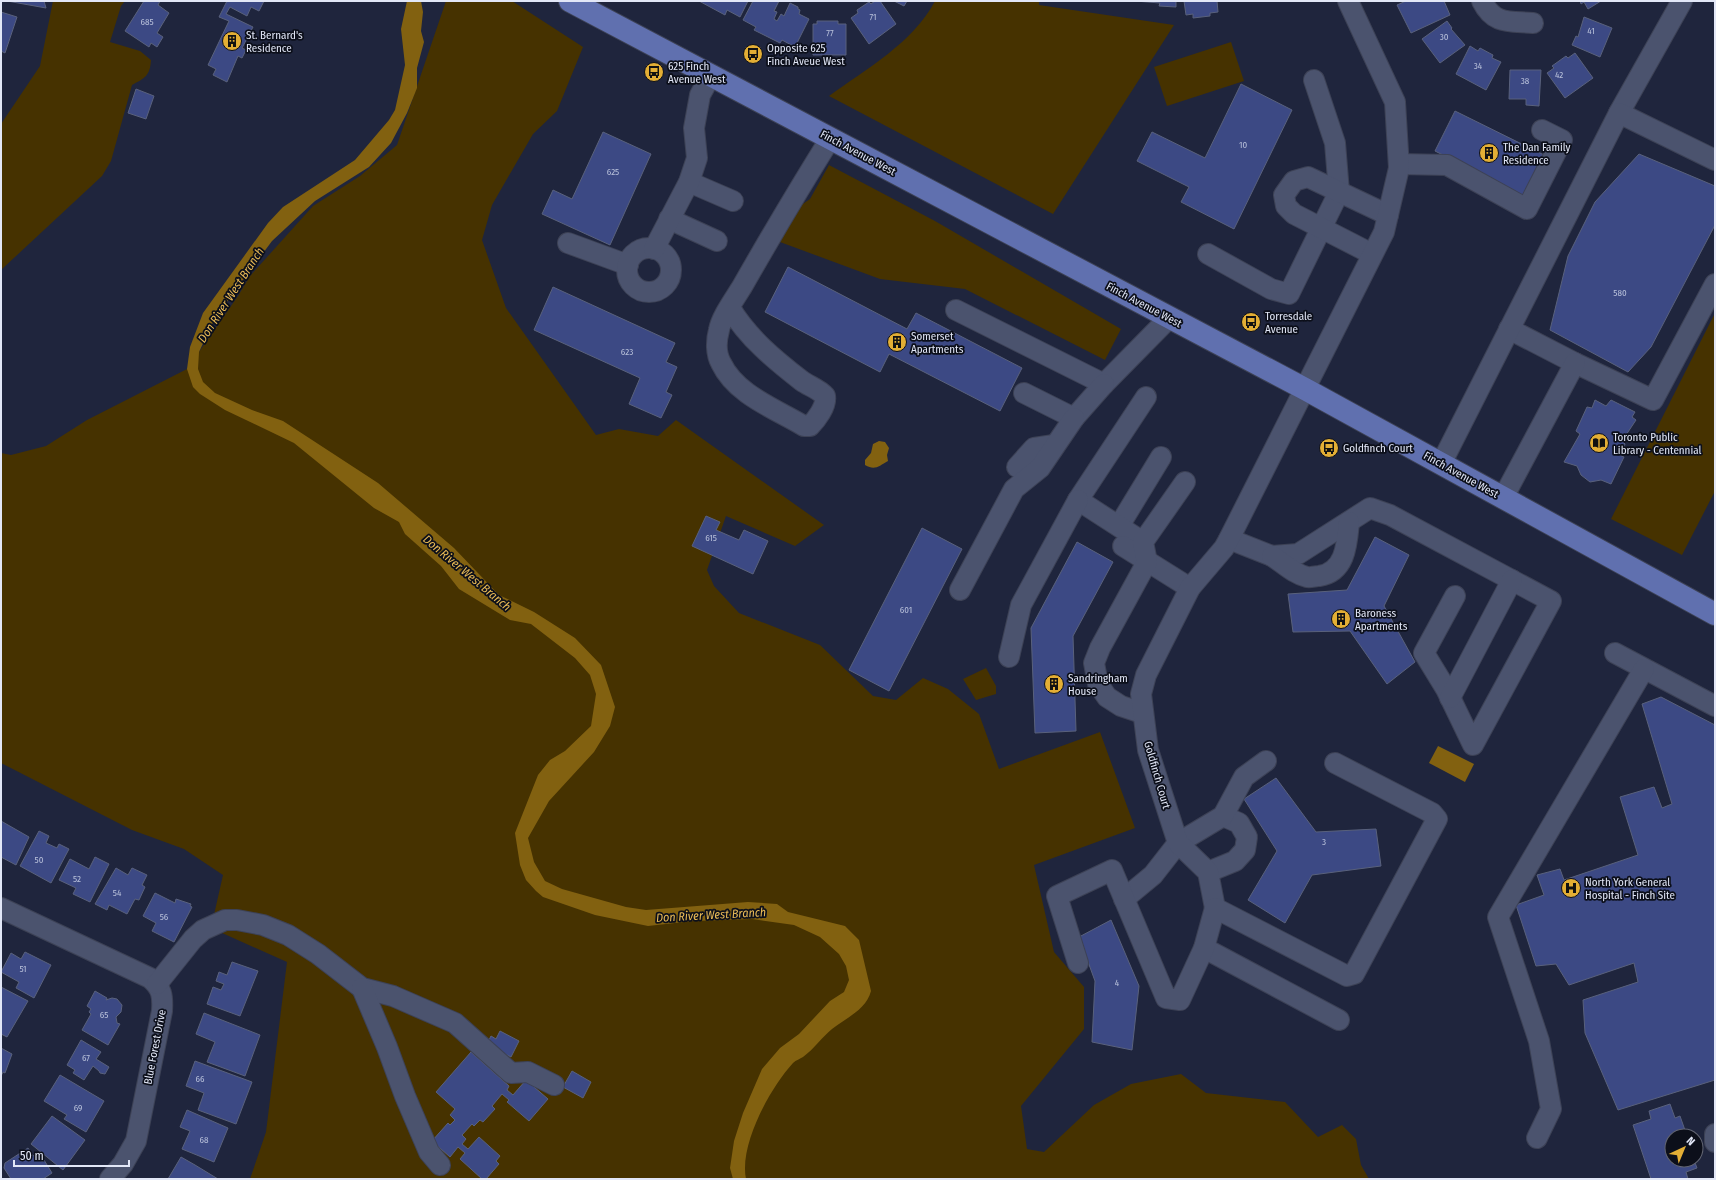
<svg xmlns="http://www.w3.org/2000/svg" width="1716" height="1180" font-family="'Fira Sans Condensed',sans-serif">
  <style>
    .green { fill: #463200 }
    .water { fill: #826110 }
    .building { fill: #3c4984; stroke: #59617c }
    .lines { fill: none; stroke-linecap: round; stroke-linejoin: round }
    .minor-casing { stroke: #3d4256; stroke-width: 22 }
    .major-casing { stroke: #3d4256; stroke-width: 24 }
    .minor { stroke: #4b536e; stroke-width: 20 }
    .major { stroke: #6070af; stroke-width: 22 }
    .labels { text-anchor: middle; dominant-baseline: central; stroke-width: 3.5; stroke-linejoin: round; paint-order: stroke }
    .number-label { font-size: 9px; fill: #b8c0da }
    .poi-label { font-size: 11px; fill: #e2e7f7; stroke: #0c0f1a; text-anchor: start }
    .street-label { font-size: 11px; fill: #e2e7f7; stroke: #0c0f1a }
    .water-label { font-size: 12px; font-style: italic; fill: #eabb56; stroke: #0c0f1a }
  </style>
  <rect width="100%" height="100%" fill="#1f253d"/>
  <g class="green">
    <path d="M53 1H125L121 6 110 42 140 51 151 60C150 76 145 78 132 85L111 161 102 176 1 270V124L40 66Z"/>
    <polygon points="446,1 512,1 583,47 557,111 533,134 492,205 482,240 506,308 596,435 619,429 658,436 676,420 824,525 795,546 726,516 707,570 714,586 739,613 820,645 873,696 896,700 923,678 948,689 979,714 999,769 1100,732 1135,828 1034,865 1054,952 1084,987 1084,1029 1021,1106 1027,1149 1044,1152 1094,1105 1131,1084 1181,1074 1206,1093 1285,1102 1318,1137 1342,1125 1356,1139 1361,1165 1369,1179 250,1179 266,1132 287,962 211,928 223,875 184,849 132,830 1,763 1,453 11,455 46,446 87,420 187,369 238,296 250,276 313,206 360,176 397,145"/>
    <path d="M935 1H1039V5L1174 25 1053 214 829 96C866 69 913 43 935 1Z"/>
    <polygon points="1231,42 1244,81 1167,106 1154,67"/>
    <polygon points="829,165 935,221 1121,329 1105,360 965,289 880,279 780,242 778,229 791,212 810,199"/>
    <polygon points="1715,313 1715,491 1682,555 1611,519"/>
    <polygon points="986,668 996,686 996,694 976,700 963,679"/>
  </g>
  <g class="water">
    <path d="M407 1H421L423 12 421 31 424 42 417 68V88L407 113 391 143 369 167 315 201 272 241 215 318 199 352 198 369 203 382 215 393 252 410 283 421 378 483 454 548 499 595 534 612 575 638 601 665 615 707 610 726 594 752 549 801 528 838 534 862 545 881 562 889 626 907 646 910 748 902 777 904 788 912 845 926 859 940 871 991C866 1010 846 1018 832 1029 822 1037 814 1049 803 1057 800 1059 796 1060 793 1063 770 1088 739 1145 746 1179H733L730 1168 734 1141 743 1113 762 1069 780 1048 799 1034 830 1001 844 992 849 980 846 966 839 954 820 937 794 925 752 919 693 921 648 926 595 915 543 897 536 891 526 880 520 865 515 833 538 775 550 760 565 751 591 726 596 694 590 675 575 658 531 624 510 620 459 589 441 566 405 534 399 522 374 508 294 443 225 410 200 394 193 387 187 369 190 347 203 313 268 223 283 207 355 160 389 120 395 110 405 65 401 29Z"/>
    <path d="M879 441 885 442 889 448 887 455 888 461C879 466 875 471 865 465V460L871 453 873 444Z"/>
    <polygon points="1438,746 1474,764 1465,782 1429,763"/>
  </g>
  <g class="building">
    <polygon points="7,1 44,1 46,8"/>
    <polygon points="144,1 160,1 158,5 169,13 157,33 163,37 157,47 151,43 149,47 125,31"/>
    <polygon points="227,1 264,1 259,11 251,7 247,16 230,7 226,14 253,27 242,48 246,50 242,58 238,56 227,82 213,75 216,69 208,65 229,21 219,17"/>
    <polygon points="699,1 748,1 740,17 727,10 725,15"/>
    <polygon points="753,1 779,1 774,11 777,12 774,19 777,21 781,14 784,16 790,3 798,7 798,9 800,10 799,14 809,19 795,47 782,40 780,43 754,30 756,27 743,20"/>
    <polygon points="875,1 880,1 896,24 869,44 851,18 858,13 857,10 869,2 871,4"/>
    <polygon points="894,1 907,1 904,6"/>
    <polygon points="1135,1 1176,1 1176,7 1159,6 1160,3"/>
    <polygon points="1184,1 1217,1 1218,12 1210,13 1210,16 1193,18 1193,14 1186,15"/>
    <polygon points="1406,1 1444,1 1450,15 1411,33 1397,5"/>
    <polygon points="1580,1 1601,1 1588,9 1584,2 1581,4"/>
    <polygon points="1,12 17,17 5,53 1,51"/>
    <polygon points="1584,17 1612,28 1600,57 1572,45 1576,36 1578,37"/>
    <polygon points="817,21 838,21 838,24 846,24 846,55 813,55 813,24 817,24"/>
    <polygon points="1447,21 1452,28 1451,29 1465,45 1440,63 1422,39"/>
    <polygon points="1470,46 1478,51 1480,48 1493,55 1492,58 1501,62 1486,90 1456,74"/>
    <polygon points="1575,53 1593,78 1565,98 1547,73 1554,68 1552,66 1566,56 1568,58"/>
    <polygon points="1510,70 1541,70 1539,106 1526,105 1526,99 1509,99"/>
    <polygon points="1241,84 1292,110 1234,229 1181,202 1189,187 1137,161 1152,132 1205,158"/>
    <polygon points="136,89 154,96 146,119 128,113"/>
    <polygon points="1455,111 1544,155 1524,196 1435,151"/>
    <polygon points="603,132 651,154 610,245 542,214 553,190 572,199"/>
    <polygon points="1639,154 1715,186 1715,225 1651,347 1628,372 1550,330 1568,256 1595,202"/>
    <polygon points="788,267 907,329 916,313 1022,368 1000,411 889,354 880,372 765,312"/>
    <polygon points="553,287 675,343 666,362 677,367 666,392 672,395 661,418 629,404 640,378 534,330"/>
    <polygon points="1595,400 1606,406 1611,400 1635,412 1632,417 1636,420 1622,441 1625,444 1621,456 1624,457 1611,484 1601,480 1590,482 1581,475 1577,466 1564,462 1580,434 1576,431 1587,407 1592,408"/>
    <polygon points="706,516 720,522 716,530 739,540 744,530 768,541 753,574 692,546"/>
    <polygon points="922,528 962,549 889,691 849,670"/>
    <polygon points="1375,537 1409,555 1384,606 1415,662 1387,684 1350,631 1293,632 1288,594 1347,590"/>
    <polygon points="1077,542 1113,562 1073,636 1076,731 1035,733 1031,628"/>
    <polygon points="1661,697 1715,725 1715,1080 1618,1110 1585,1033 1583,1000 1638,982 1634,963 1569,985 1556,964 1536,966 1516,905 1544,895 1537,875 1560,869 1564,880 1638,855 1620,797 1654,787 1662,808 1672,804 1642,704"/>
    <polygon points="1276,778 1316,832 1376,829 1381,866 1312,875 1285,923 1248,900 1277,851 1244,799"/>
    <polygon points="1,821 29,837 16,865 1,857"/>
    <polygon points="39,831 49,836 46,843 57,848 59,844 69,849 51,883 20,866"/>
    <polygon points="95,857 109,864 90,902 73,894 76,888 59,880 70,859 89,869"/>
    <polygon points="116,868 128,875 132,868 147,875 142,885 145,887 139,900 135,899 127,914 109,905 107,910 95,904"/>
    <polygon points="155,893 175,903 176,899 191,904 190,906 192,907 174,942 152,931 156,923 143,916"/>
    <polygon points="1111,920 1139,986 1132,1050 1092,1042 1095,981 1079,937"/>
    <polygon points="25,952 51,965 34,998 16,988 19,982 1,972 11,953 21,959"/>
    <polygon points="232,962 258,971 240,1016 207,1004 213,987 221,990 224,984 216,981 219,972 227,975"/>
    <polygon points="1,987 28,1001 7,1037 1,1034"/>
    <polygon points="95,991 107,998 106,1000 112,998 117,999 122,1005 121,1012 116,1017 117,1023 120,1024 108,1045 82,1030 91,1014 89,1012 91,1009 87,1006"/>
    <polygon points="204,1013 260,1035 245,1076 207,1062 215,1042 196,1034"/>
    <polygon points="500,1031 519,1041 511,1057 491,1047 488,1042 491,1036 496,1039"/>
    <polygon points="81,1040 101,1052 96,1059 109,1067 105,1074 100,1073 99,1071 93,1066 84,1080 73,1073 75,1070 67,1065"/>
    <polygon points="1,1048 12,1054 5,1073 3,1072 1,1076"/>
    <polygon points="471,1052 509,1086 507,1090 513,1095 526,1080 548,1099 529,1121 507,1102 509,1100 502,1094 492,1106 495,1109 483,1122 480,1120 474,1126 472,1124 462,1135 466,1139 462,1144 468,1149 479,1137 500,1156 496,1161 499,1164 486,1179 482,1179 460,1159 465,1153 458,1147 450,1157 432,1141 448,1123 450,1125 455,1120 450,1115 455,1109 436,1092"/>
    <polygon points="195,1061 252,1082 236,1124 198,1110 204,1093 186,1086"/>
    <polygon points="572,1071 591,1082 583,1098 563,1087"/>
    <polygon points="60,1075 104,1101 86,1132 64,1119 67,1115 44,1101"/>
    <polygon points="1670,1104 1675,1118 1680,1116 1687,1136 1672,1136 1672,1160 1694,1160 1697,1168 1686,1172 1688,1179 1651,1179 1633,1125 1651,1119 1649,1111"/>
    <polygon points="187,1110 228,1128 214,1162 182,1149 190,1131 180,1127"/>
    <polygon points="52,1116 85,1140 63,1170 31,1144"/>
    <polygon points="28,1148 33,1156 36,1154 42,1162 44,1160 52,1173 43,1179 11,1179 4,1168 5,1163"/>
    <polygon points="181,1157 195,1165 218,1179 168,1179"/>
  </g>
  <g class="lines">
    <g class="minor-casing">
      <g id="minor">
        <path d="M1482 1C1494 25 1509 21 1533 23"/>
        <polyline points="1619,113 1682,1"/>
        <polyline points="1399,164 1447,165 1527,209 1562,140 1542,130"/>
        <polyline points="689,182 733,201"/>
        <polyline points="669,219 717,241"/>
        <polyline points="568,243 628,265"/>
        <circle cx="649" cy="270" r="22"/>
        <polyline points="654,249 689,182 697,158 694,128 700,95 711,75"/>
        <polyline points="1208,254 1271,289 1289,294 1339,192 1335,143 1314,80"/>
        <polyline points="1372,254 1294,214 1286,206 1284,195 1294,181 1308,177 1388,215"/>
        <path d="M730 308C748 338 775 360 802 381 809 386 819 389 825 396 827 406 816 420 810 426H804C776 409 736 395 721 363 716 354 716 341 719 330 721 317 736 297 743 285 771 236 800 187 830 139"/>
        <polyline points="956,310 1104,384 1169,318"/>
        <polyline points="1509,329 1575,363 1653,400 1715,284"/>
        <polyline points="1024,393 1074,418 1104,384"/>
        <polyline points="1441,464 1619,113 1715,160"/>
        <polyline points="1017,467 1034,448 1054,445"/>
        <polyline points="1503,498 1575,363"/>
        <polyline points="1119,526 1161,457"/>
        <polyline points="1229,539 1272,556 1298,554 1370,508 1390,515 1551,601 1473,745 1446,689 1424,653 1455,596"/>
        <polyline points="1143,542 1078,500 1146,397"/>
        <polyline points="1123,546 1190,588"/>
        <path d="M1272 556C1283 563 1294 574 1307 577 1310 578 1315 576 1319 576 1346 572 1347 543 1349 522"/>
        <polyline points="960,590 1014,489 1040,468 1074,418"/>
        <polyline points="1615,653 1715,706"/>
        <polyline points="1009,657 1021,605 1078,500"/>
        <polyline points="1450,698 1512,580"/>
        <polyline points="1142,713 1121,706 1107,697 1098,684 1094,663 1100,648 1147,562 1143,542 1185,482"/>
        <polyline points="1208,872 1235,861 1245,850 1247,837 1239,823 1223,816"/>
        <polyline points="1124,899 1153,875 1178,843 1223,816 1244,777 1266,761"/>
        <path d="M1 908 150 978C162 988 163 996 162 1011L136 1141 123 1164 110 1179"/>
        <polyline points="1215,908 1208,872 1178,843 1148,750 1141,694 1146,675 1190,588 1224,548 1229,539 1384,232 1399,168 1395,102 1348,1"/>
        <polyline points="1204,948 1339,1020"/>
        <polyline points="1078,963 1057,896 1112,870 1166,998 1180,1000 1204,948 1215,908 1347,976 1354,974 1437,819 1432,813 1335,763"/>
        <polyline points="157,984 193,939 203,930 225,920 237,920 263,925 288,935 318,954 362,988 393,996 455,1023 511,1073 528,1072 554,1085"/>
        <polyline points="362,988 387,1047 405,1096 429,1152 440,1165"/>
        <polyline points="1715,1134 1715,1142"/>
        <polyline points="1537,1138 1551,1109 1539,1041 1498,917 1644,669"/>
      </g>
    </g>
    <g class="major-casing">
      <polyline id="major" points="570,1 1305,389 1715,614"/>
    </g>
    <use href="#minor" class="minor"/>
    <use href="#major" class="major"/>
  </g>
  <defs>
    <g id="building-disc" transform="scale(1)"><circle r="9.5" fill="#e3ae35" stroke="#0c0f1a"/><path d="M-4-6H4V6H1V3H-1V6H-4ZM-2.5-4.3h1.7v1.8h-1.7ZM.8-4.3h1.7v1.8H.8ZM-2.5-1h1.7V.8h-1.7ZM.8-1h1.7V.8H.8Z" fill="#111"/></g>
    <g id="bus-disc" transform="scale(1)"><circle r="9.5" fill="#e3ae35" stroke="#0c0f1a"/><path d="M-5-6H5V4H4V6H2V4H-2V6H-4V4H-5ZM-3.5-4V0h7V-4ZM-3.5 1.2v1.5H-2V1.2ZM2 1.2v1.5H3.5V1.2Z" fill="#111"/></g>
    <g id="library-disc" transform="scale(1)"><circle r="9.5" fill="#e3ae35" stroke="#0c0f1a"/><path d="M-6-4Q-3-5.5-.7-3.5V5Q-3 3-6 4ZM6-4Q3-5.5 .7-3.5V5Q3 3 6 4Z" fill="#111"/></g>
    <g id="hospital-disc" transform="scale(1)"><circle r="9.5" fill="#e3ae35" stroke="#0c0f1a"/><path d="M-5-5h3v3.5h4V-5h3V5h-3V1.5h-4V5h-3Z" fill="#111"/></g>
  </defs>
  <g fill-rule="evenodd">
    <use href="#building-disc" x="232" y="41"/>
    <use href="#bus-disc" x="753" y="54"/>
    <use href="#bus-disc" x="654" y="72"/>
    <use href="#building-disc" x="1489" y="153"/>
    <use href="#bus-disc" x="1251" y="322"/>
    <use href="#building-disc" x="897" y="342"/>
    <use href="#library-disc" x="1599" y="443"/>
    <use href="#bus-disc" x="1329" y="448"/>
    <use href="#building-disc" x="1341" y="619"/>
    <use href="#building-disc" x="1054" y="684"/>
    <use href="#hospital-disc" x="1571" y="888"/>
  </g>
  <g class="labels">
    <g class="number-label">
      <text x="873" y="17">71</text>
      <text x="147" y="22">685</text>
      <text x="1591" y="31">41</text>
      <text x="830" y="33">77</text>
      <text x="1444" y="37">30</text>
      <text x="1478" y="66">34</text>
      <text x="1559" y="75">42</text>
      <text x="1525" y="81">38</text>
      <text x="1243" y="145">10</text>
      <text x="613" y="172">625</text>
      <text x="1620" y="293">580</text>
      <text x="627" y="352">623</text>
      <text x="711" y="538">615</text>
      <text x="906" y="610">601</text>
      <text x="1324" y="842">3</text>
      <text x="39" y="860">50</text>
      <text x="77" y="879">52</text>
      <text x="117" y="893">54</text>
      <text x="164" y="917">56</text>
      <text x="23" y="969">51</text>
      <text x="1117" y="983">4</text>
      <text x="104" y="1015">65</text>
      <text x="86" y="1058">67</text>
      <text x="200" y="1079">66</text>
      <text x="78" y="1108">69</text>
      <text x="204" y="1140">68</text>
    </g>
    <g class="poi-label">
      <text x="246" y="35">St. Bernard's<tspan x="246" dy="13">Residence</tspan></text>
      <text x="767" y="48">Opposite 625<tspan x="767" dy="13">Finch Aveue West</tspan></text>
      <text x="668" y="66">625 Finch<tspan x="668" dy="13">Avenue West</tspan></text>
      <text x="1503" y="147">The Dan Family<tspan x="1503" dy="13">Residence</tspan></text>
      <text x="1265" y="316">Torresdale<tspan x="1265" dy="13">Avenue</tspan></text>
      <text x="911" y="336">Somerset<tspan x="911" dy="13">Apartments</tspan></text>
      <text x="1613" y="437">Toronto Public<tspan x="1613" dy="13">Library - Centennial</tspan></text>
      <text x="1343" y="448">Goldfinch Court</text>
      <text x="1355" y="613">Baroness<tspan x="1355" dy="13">Apartments</tspan></text>
      <text x="1068" y="678">Sandringham<tspan x="1068" dy="13">House</tspan></text>
      <text x="1585" y="882">North York General<tspan x="1585" dy="13">Hospital - Finch Site</tspan></text>
    </g>
    <g class="street-label">
      <text transform="translate(858 153) rotate(28)">Finch Avenue West</text>
      <text transform="translate(1144 305) rotate(28)">Finch Avenue West</text>
      <text transform="translate(1461 475) rotate(29)">Finch Avenue West</text>
      <text transform="translate(1157 775) rotate(74)">Goldfinch Court</text>
      <text transform="translate(155 1047) rotate(-79)">Blue Forest Drive</text>
    </g>
    <g class="water-label">
      <text transform="translate(231 295) rotate(-57)">Don River West Branch</text>
      <text transform="translate(467 573) rotate(40)">Don River West Branch</text>
      <text transform="translate(711 915) rotate(-3)">Don River West Branch</text>
    </g>
  </g>
  <rect width="1716" height="1180" fill="none" stroke="#e2e7f7" stroke-width="4"/>
  <g transform="translate(1684 1148) rotate(44)"><circle r="19" fill="#0c0f1a" stroke="#626572"/>
  <path d="M0-3L7 15L0 10L-7 15Z" fill="#e3ae35"/>
  <text y="-6" font-size="11" font-weight="bold" text-anchor="middle" fill="#e2e7f7">N</text>
  </g>
  <path d="M14 1160v6h115v-6" fill="none" stroke="#e2e7f7" stroke-width="2"/>
  <text x="20" y="1160" font-size="12" fill="#e2e7f7" stroke="#0c0f1a" stroke-width="3" paint-order="stroke">50 m</text>
</svg>
